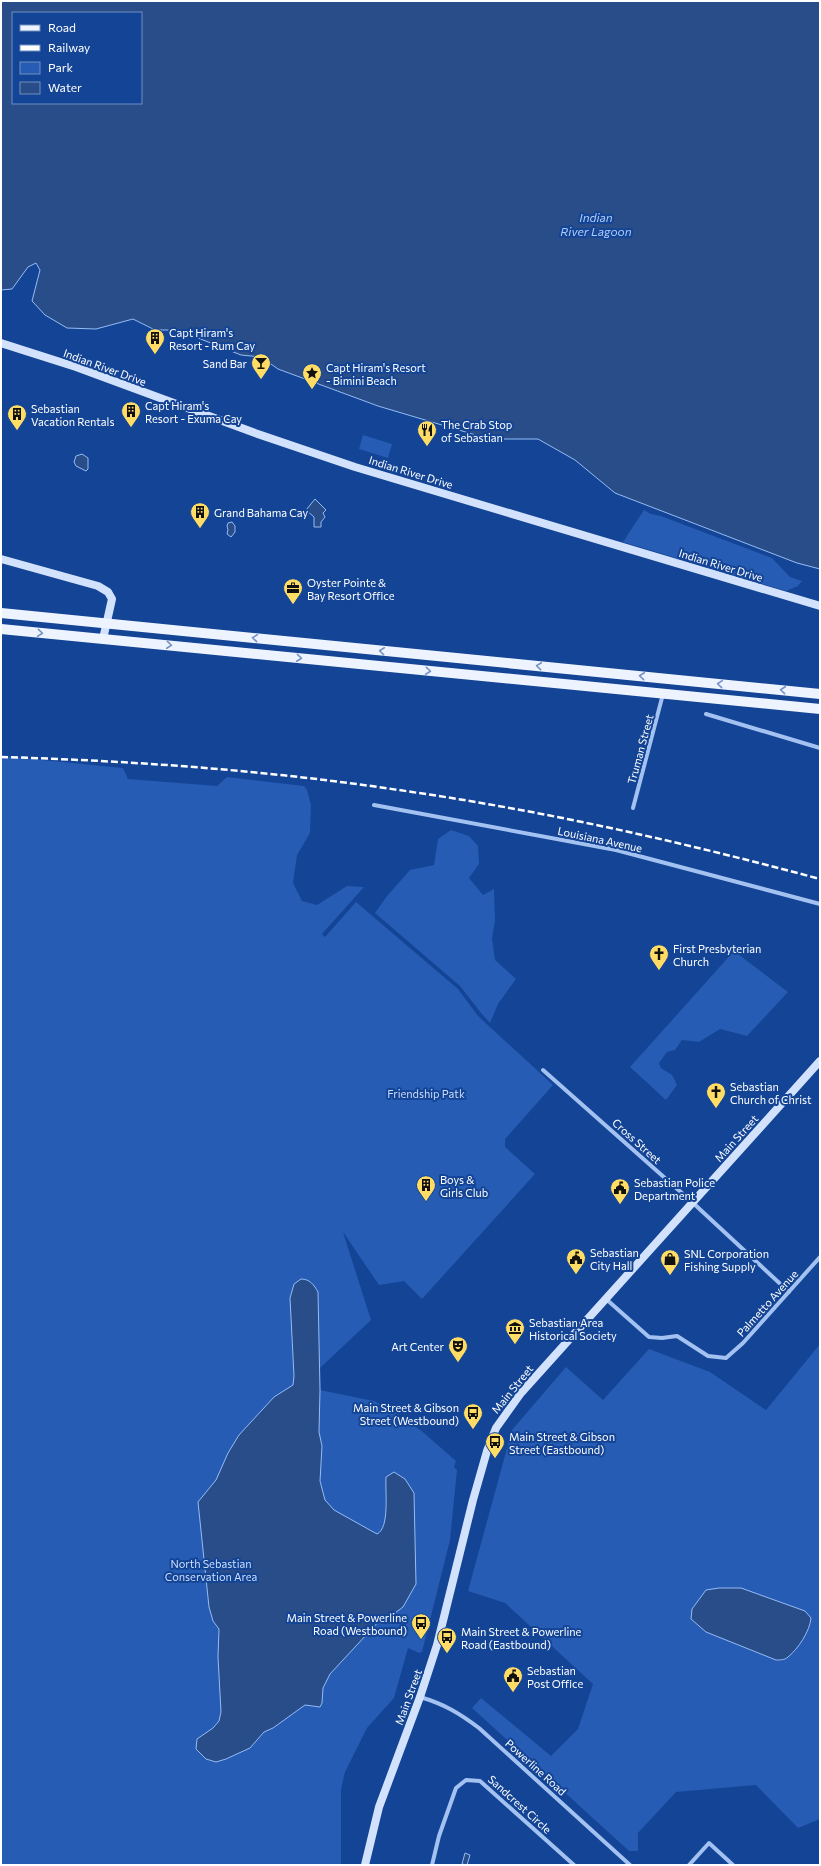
<svg xmlns="http://www.w3.org/2000/svg" width="821" height="1866" font-family="Commissioner,sans-serif">
  <style>
    .green { fill: #265cb4 }
    .water { fill: #294d89; stroke: #95bcf5; fill-rule: evenodd }
    .lines { fill: none; stroke-linecap: round; stroke-linejoin: round }
    .street { stroke: #a3c2f2; stroke-width: 4 }
    .secondary { stroke: #d2e2fc; stroke-width: 8 }
    .primary { stroke: #eef4ff; stroke-width: 10 }
    .rail { stroke: #fff; stroke-width: 2.5; stroke-dasharray: 7 3; stroke-linecap: butt }
    .oneway { stroke: #7693c5 }
    .labels { text-anchor: middle; dominant-baseline: central; stroke-width: 4; stroke-linejoin: round; paint-order: stroke }
    .poi-label { font-size: 11px; fill: #fff; stroke: #134495; text-anchor: start }
    .street-label { font-size: 11px; fill: #fff; stroke: #134495 }
    .park-label { font-size: 11px; fill: #cbdefd; stroke: #134495 }
    .water-label { font-size: 12px; font-style: italic; fill: #afccf9; stroke: #134495 }
  </style>
  <rect width="100%" height="100%" fill="#134495"/>
  <g class="green">
    <polygon points="363,435 392,444 388,458 359,449"/>
    <polygon points="644,510 651,514 661,516 772,558 790,577 802,581 798,586 786,591 623,542"/>
    <polygon points="1,756 123,768 128,779 217,786 227,777 304,786 307,790 311,805 310,833 297,855 293,883 302,901 317,905 347,886 364,887 322,934 325,937 356,902 458,989 478,1016 553,1085 505,1139 505,1147 535,1174 422,1299 404,1281 379,1285 343,1232 371,1320 320,1368 320,1390 374,1401 395,1412 424,1433 456,1461 454,1467 457,1470 450,1540 422,1652 419,1653 408,1648 394,1698 367,1728 345,1772 341,1789 341,1865 1,1865"/>
    <polygon points="451,830 469,836 478,846 479,864 469,878 483,895 494,889 495,920 492,939 495,960 516,979 498,1004 490,1023 481,1013 460,986 375,913 387,896 410,870 434,865 438,839"/>
    <polygon points="734,951 788,992 747,1036 720,1029 699,1042 682,1040 675,1050 667,1052 659,1063 661,1068 672,1075 677,1085 666,1100 630,1067"/>
    <polygon points="820,1344 820,1819 798,1828 756,1785 676,1792 638,1833 638,1851 629,1851 472,1708 481,1698 551,1756 578,1729 593,1684 505,1603 468,1591 512,1430 566,1367 603,1400 649,1349 710,1372 766,1410"/>
  </g>
  <g class="water">
    <path d="M1 1H820V569L797 563 615 493 575 460 538 439H489L378 406 278 369 261 357 241 355 178 330H155L133 319 96 329 67 328 45 315 32 301 40 270 36 263 28 267 12 289 1 290ZM13 13H141V103H13Z"/>
    <polygon points="82,454 88,458 88,469 86,471 76,466 74,462 76,456"/>
    <polygon points="315,499 326,510 323,513 325,517 321,522 321,527 314,527 314,517 306,510"/>
    <polygon points="232,522 235,526 235,532 231,537 227,534 228,530 227,526 228,523"/>
    <path d="M301 1279C310 1279 314 1285 318 1292L320 1390 319 1432 322 1446 320 1481 325 1500 334 1510 377 1534C390 1528 385 1491 386 1477L394 1472 405 1479 414 1493 416 1584 403 1607 391 1616 381 1619 330 1674 323 1688 322 1703 320 1707 305 1705 273 1728 264 1732 250 1748 226 1759 216 1762 206 1759 196 1749 197 1739 213 1728 219 1721 221 1712 218 1657 219 1629 213 1621 209 1607 198 1502 216 1480 228 1453 239 1435 274 1397 293 1385 294 1376 290 1298 294 1284Z"/>
    <path d="M719 1588H741L805 1611 811 1618C810 1631 798 1649 788 1657 785 1660 780 1660 776 1660L706 1632 691 1619 692 1609 706 1590Z"/>
    <polygon points="465,1853 470,1855 467,1865 462,1864"/>
  </g>
  <g class="lines">
    <g class="street">
      <polyline points="706,714 820,748"/>
      <polyline points="374,805 616,850 820,904"/>
      <polyline points="633,808 663,694"/>
      <polyline points="543,1070 692,1202 789,1292"/>
      <polyline points="606,1299 649,1337 662,1338 677,1336 708,1356 726,1358 743,1343 820,1257"/>
      <path d="M420 1697C444 1704 459 1713 479 1728L630 1865"/>
      <polyline points="432,1865 439,1836 456,1788 466,1780 480,1781 574,1865"/>
      <polyline points="689,1865 709,1843 733,1865"/>
    </g>
    <g class="secondary">
      <polyline points="1,343 76,367 255,433 355,467 820,606"/>
      <polyline points="1,559 98,586 108,592 112,599 103,639"/>
      <polyline points="365,1865 379,1807 420,1697 437,1645 473,1500 487,1451 496,1428 521,1393 820,1061"/>
    </g>
    <g class="primary">
      <polyline points="1,613 820,694"/>
      <polyline points="1,629 820,709"/>
    </g>
    <path class="rail" d="M1 757C139 761 276 771 412 792 550 812 686 843 820 879"/>
  </g>
  <defs><path id="oneway-chevron" d="M-2-3.5L2.5 0L-2 3.5" fill="none" stroke-width="1.6" stroke-linecap="round" stroke-linejoin="round"/></defs>
  <g class="oneway">
    <use href="#oneway-chevron" transform="translate(40 633) rotate(6)"/>
    <use href="#oneway-chevron" transform="translate(255 638) rotate(-174)"/>
    <use href="#oneway-chevron" transform="translate(169 645) rotate(6)"/>
    <use href="#oneway-chevron" transform="translate(382 651) rotate(-174)"/>
    <use href="#oneway-chevron" transform="translate(299 658) rotate(6)"/>
    <use href="#oneway-chevron" transform="translate(539 666) rotate(-174)"/>
    <use href="#oneway-chevron" transform="translate(428 671) rotate(6)"/>
    <use href="#oneway-chevron" transform="translate(642 676) rotate(-174)"/>
    <use href="#oneway-chevron" transform="translate(720 684) rotate(-175)"/>
    <use href="#oneway-chevron" transform="translate(783 690) rotate(-174)"/>
  </g>
  <defs>
    <g id="building-pin" transform="scale(1)"><path d="M0 17L-7.5 6A9.5 9.5 0 1 1 7.5 6Z" fill="#ffdc64" stroke="#134495"/><path d="M-4-6H4V6H1V3H-1V6H-4ZM-2.5-4.3h1.7v1.8h-1.7ZM.8-4.3h1.7v1.8H.8ZM-2.5-1h1.7V.8h-1.7ZM.8-1h1.7V.8H.8Z" fill="#111"/></g>
    <g id="bar-pin" transform="scale(1)"><path d="M0 17L-7.5 6A9.5 9.5 0 1 1 7.5 6Z" fill="#ffdc64" stroke="#134495"/><path d="M-6-5H6L.8 .8V4.5H3.5V6h-7V4.5H-.8V.8Z" fill="#111"/></g>
    <g id="sight-pin" transform="scale(1)"><path d="M0 17L-7.5 6A9.5 9.5 0 1 1 7.5 6Z" fill="#ffdc64" stroke="#134495"/><path d="M0-6L1.8-2.2L6-1.7L2.9 1.2L3.7 5.4L0 3.3L-3.7 5.4L-2.9 1.2L-6-1.7L-1.8-2.2Z" fill="#111"/></g>
    <g id="restaurant-pin" transform="scale(1)"><path d="M0 17L-7.5 6A9.5 9.5 0 1 1 7.5 6Z" fill="#ffdc64" stroke="#134495"/><path d="M-5-6h1v4h1v-4h1v4h1v-4h1v5L-1.5 .5V6h-2V.5L-5-1ZM5-6V6H3V1.5H1.5Q1.5-4 5-6Z" fill="#111"/></g>
    <g id="office-pin" transform="scale(1)"><path d="M0 17L-7.5 6A9.5 9.5 0 1 1 7.5 6Z" fill="#ffdc64" stroke="#134495"/><path d="M-6-3h4V-5.5h4V-3h4V5H-6ZM-1-4.5V-3h2v-1.5ZM-6 0V1H6V0Z" fill="#111"/></g>
    <g id="church-pin" transform="scale(1)"><path d="M0 17L-7.5 6A9.5 9.5 0 1 1 7.5 6Z" fill="#ffdc64" stroke="#134495"/><path d="M-1.2-6h2.4v3.5h3.3v2.4h-3.3V6h-2.4V-.1h-3.3v-2.4h3.3Z" fill="#111"/></g>
    <g id="civic-pin" transform="scale(1)"><path d="M0 17L-7.5 6A9.5 9.5 0 1 1 7.5 6Z" fill="#ffdc64" stroke="#134495"/><path d="M-.6-6.5H3V-4.5H.6V-3L4-1V1h2V6H-6V1h2V-1L-.6-3ZM-1.2 2.5V6h2.4V2.5Z" fill="#111"/></g>
    <g id="shop-pin" transform="scale(1)"><path d="M0 17L-7.5 6A9.5 9.5 0 1 1 7.5 6Z" fill="#ffdc64" stroke="#134495"/><path d="M-5-2.5h2.3a2.7 3.5 0 0 1 5.4 0H5L5.5 6h-11ZM-1.5-2.5h3a1.5 2.3 0 0 0-3 0Z" fill="#111"/></g>
    <g id="museum-pin" transform="scale(1)"><path d="M0 17L-7.5 6A9.5 9.5 0 1 1 7.5 6Z" fill="#ffdc64" stroke="#134495"/><path d="M0-6L6-3V-2H-6V-3ZM-5-1h2V3h-2ZM-1-1h2V3h-2ZM3-1h2V3H3ZM-6 4H6V6H-6Z" fill="#111"/></g>
    <g id="theatre-pin" transform="scale(1)"><path d="M0 17L-7.5 6A9.5 9.5 0 1 1 7.5 6Z" fill="#ffdc64" stroke="#134495"/><path d="M-5-5.5Q0-4 5-5.5V0Q5 5 0 6Q-5 5-5 0ZM-3.3-2.5H-1v1.5H-3.3ZM1-2.5H3.3v1.5H1ZM-2.8 1Q0 5.5 2.8 1Z" fill="#111"/></g>
    <g id="bus-pin" transform="scale(1)"><path d="M0 17L-7.5 6A9.5 9.5 0 1 1 7.5 6Z" fill="#ffdc64" stroke="#134495"/><path d="M-5-6H5V4H4V6H2V4H-2V6H-4V4H-5ZM-3.5-4V0h7V-4ZM-3.5 1.2v1.5H-2V1.2ZM2 1.2v1.5H3.5V1.2Z" fill="#111"/></g>
  </defs>
  <g fill-rule="evenodd">
    <use href="#building-pin" x="155" y="338"/>
    <use href="#bar-pin" x="261" y="363"/>
    <use href="#sight-pin" x="312" y="373"/>
    <use href="#building-pin" x="131" y="411"/>
    <use href="#building-pin" x="17" y="414"/>
    <use href="#restaurant-pin" x="427" y="430"/>
    <use href="#building-pin" x="200" y="512"/>
    <use href="#office-pin" x="293" y="588"/>
    <use href="#church-pin" x="659" y="954"/>
    <use href="#church-pin" x="716" y="1092"/>
    <use href="#building-pin" x="426" y="1185"/>
    <use href="#civic-pin" x="620" y="1188"/>
    <use href="#civic-pin" x="576" y="1258"/>
    <use href="#shop-pin" x="670" y="1259"/>
    <use href="#museum-pin" x="515" y="1328"/>
    <use href="#theatre-pin" x="458" y="1346"/>
    <use href="#bus-pin" x="473" y="1413"/>
    <use href="#bus-pin" x="495" y="1442"/>
    <use href="#bus-pin" x="421" y="1623"/>
    <use href="#bus-pin" x="447" y="1637"/>
    <use href="#civic-pin" x="513" y="1676"/>
  </g>
  <g class="labels">
    <g class="poi-label">
      <text x="169" y="332">Capt Hiram's<tspan x="169" dy="13">Resort - Rum Cay</tspan></text>
      <text x="247" y="363" text-anchor="end">Sand Bar</text>
      <text x="326" y="367">Capt Hiram's Resort<tspan x="326" dy="13">- Bimini Beach</tspan></text>
      <text x="145" y="405">Capt Hiram's<tspan x="145" dy="13">Resort - Exuma Cay</tspan></text>
      <text x="31" y="408">Sebastian<tspan x="31" dy="13">Vacation Rentals</tspan></text>
      <text x="441" y="424">The Crab Stop<tspan x="441" dy="13">of Sebastian</tspan></text>
      <text x="214" y="512">Grand Bahama Cay</text>
      <text x="307" y="582">Oyster Pointe &amp;<tspan x="307" dy="13">Bay Resort Office</tspan></text>
      <text x="673" y="948">First Presbyterian<tspan x="673" dy="13">Church</tspan></text>
      <text x="730" y="1086">Sebastian<tspan x="730" dy="13">Church of Christ</tspan></text>
      <text x="440" y="1179">Boys &amp;<tspan x="440" dy="13">Girls Club</tspan></text>
      <text x="634" y="1182">Sebastian Police<tspan x="634" dy="13">Department</tspan></text>
      <text x="590" y="1252">Sebastian<tspan x="590" dy="13">City Hall</tspan></text>
      <text x="684" y="1253">SNL Corporation<tspan x="684" dy="13">Fishing Supply</tspan></text>
      <text x="529" y="1322">Sebastian Area<tspan x="529" dy="13">Historical Society</tspan></text>
      <text x="444" y="1346" text-anchor="end">Art Center</text>
      <text x="459" y="1407" text-anchor="end">Main Street &amp; Gibson<tspan x="459" dy="13">Street (Westbound)</tspan></text>
      <text x="509" y="1436">Main Street &amp; Gibson<tspan x="509" dy="13">Street (Eastbound)</tspan></text>
      <text x="407" y="1617" text-anchor="end">Main Street &amp; Powerline<tspan x="407" dy="13">Road (Westbound)</tspan></text>
      <text x="461" y="1631">Main Street &amp; Powerline<tspan x="461" dy="13">Road (Eastbound)</tspan></text>
      <text x="527" y="1670">Sebastian<tspan x="527" dy="13">Post Office</tspan></text>
    </g>
    <g class="street-label">
      <text transform="translate(105 367) rotate(20)">Indian River Drive</text>
      <text transform="translate(411 472) rotate(17)">Indian River Drive</text>
      <text transform="translate(721 565) rotate(17)">Indian River Drive</text>
      <text transform="translate(640 749) rotate(-75)">Truman Street</text>
      <text transform="translate(600 839) rotate(12)">Louisiana Avenue</text>
      <text transform="translate(736 1138) rotate(-48)">Main Street</text>
      <text transform="translate(637 1141) rotate(42)">Cross Street</text>
      <text transform="translate(767 1303) rotate(-48)">Palmetto Avenue</text>
      <text transform="translate(512 1389) rotate(-51)">Main Street</text>
      <text transform="translate(408 1697) rotate(-70)">Main Street</text>
      <text transform="translate(536 1767) rotate(42)">Powerline Road</text>
      <text transform="translate(520 1804) rotate(42)">Sandcrest Circle</text>
    </g>
    <g class="park-label">
      <text x="426" y="1093">Friendship Patk</text>
      <text x="211" y="1563">North Sebastian<tspan x="211" dy="13">Conservation Area</tspan></text>
    </g>
    <g class="water-label">
      <text x="596" y="217">Indian<tspan x="596" dy="14">River Lagoon</tspan></text>
    </g>
  </g>
  <rect width="821" height="1866" fill="none" stroke="#ffffff" stroke-width="4"/>
  <rect x="12" y="12" width="130" height="92" fill="#134495" stroke="#718fbf"/>
  <rect x="20" y="25" width="20" height="6" fill="#eef4ff" stroke="#718fbf"/>
  <text x="48" y="32" font-size="12" fill="#ffffff">Road</text>
  <rect x="20" y="45" width="20" height="6" fill="#ffffff" stroke="#718fbf"/>
  <text x="48" y="52" font-size="12" fill="#ffffff">Railway</text>
  <rect x="20" y="62" width="20" height="12" fill="#265cb4" stroke="#718fbf"/>
  <text x="48" y="72" font-size="12" fill="#ffffff">Park</text>
  <rect x="20" y="82" width="20" height="12" fill="#294d89" stroke="#718fbf"/>
  <text x="48" y="92" font-size="12" fill="#ffffff">Water</text>
</svg>
